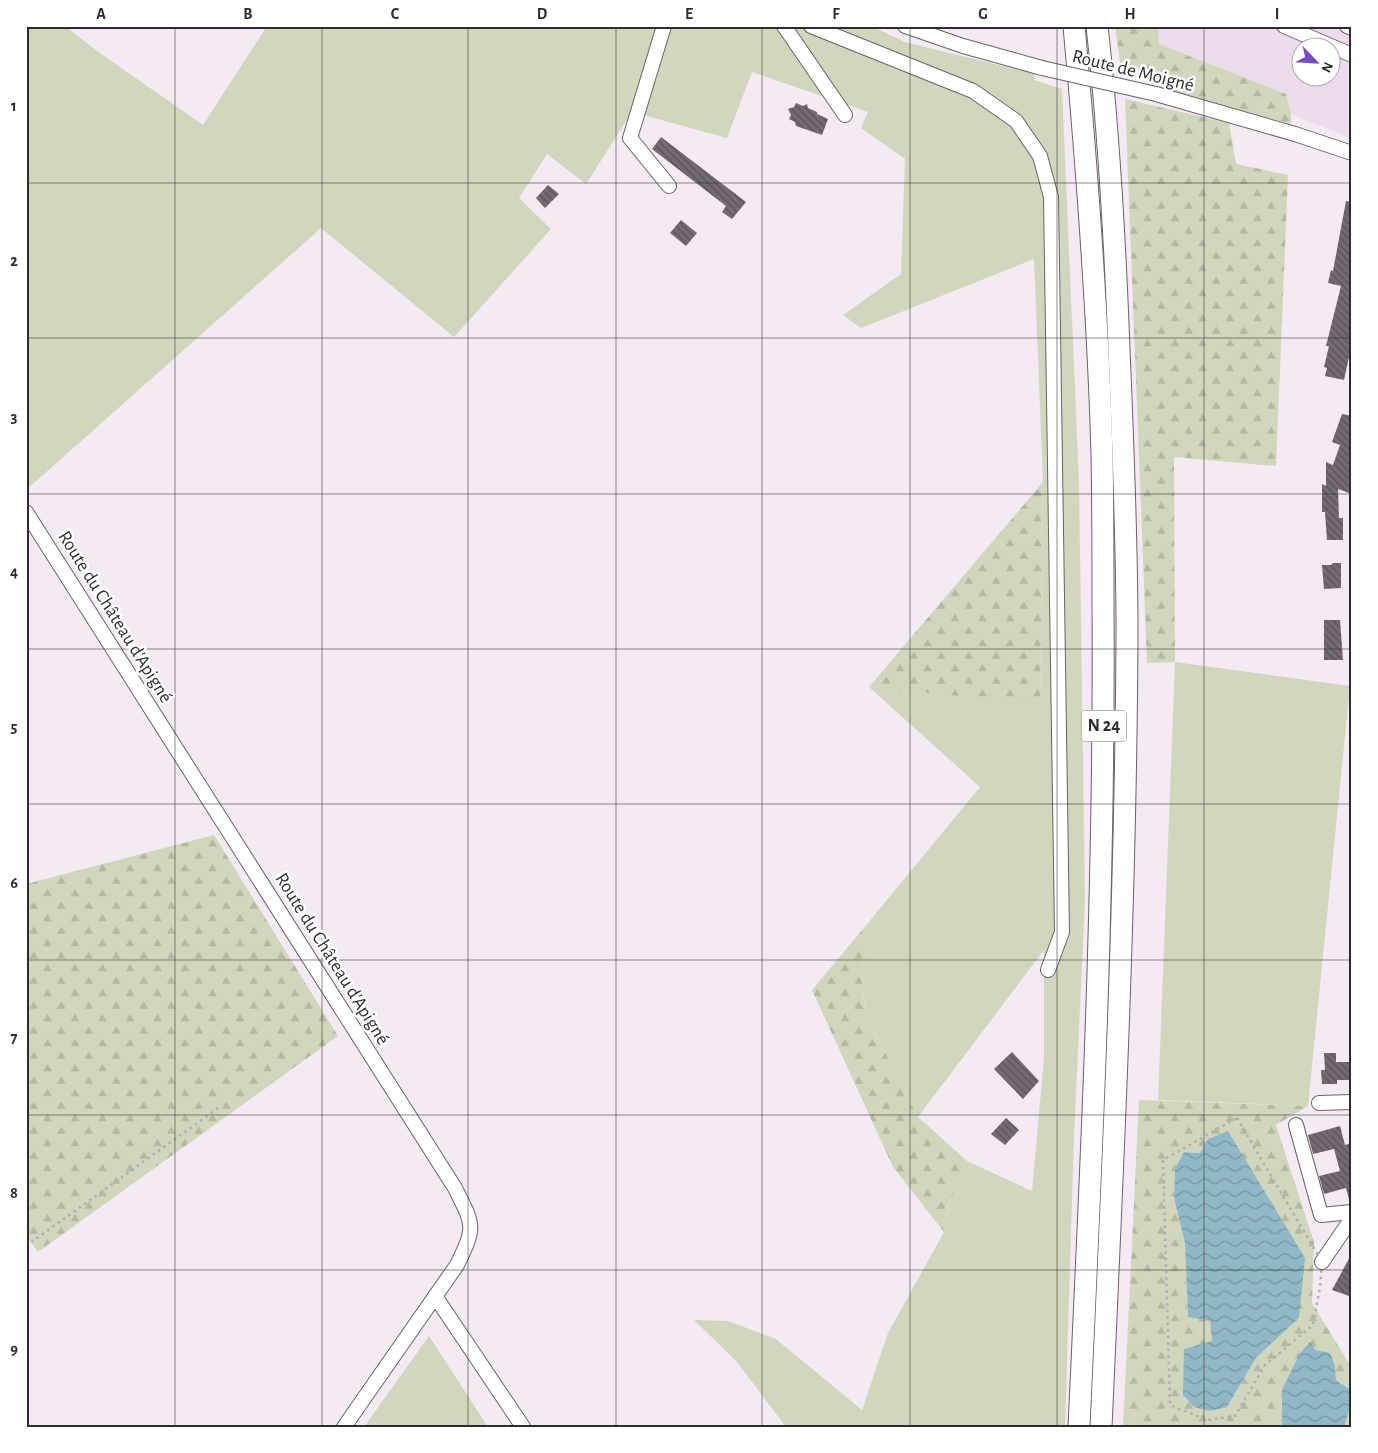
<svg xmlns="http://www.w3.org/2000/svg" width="1378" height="1453" font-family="'Alegreya Sans',sans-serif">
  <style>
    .built { fill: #edddec; fill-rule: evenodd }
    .green { fill: #d1d7bc }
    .forest { fill: url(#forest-firs); fill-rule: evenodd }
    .water { fill: url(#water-waves) }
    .building { fill: url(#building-back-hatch) }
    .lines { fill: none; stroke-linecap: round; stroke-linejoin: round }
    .minor-casing { stroke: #6a616a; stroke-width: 16 }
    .highway-casing { stroke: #6a616a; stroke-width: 23 }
    .path { stroke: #b4acb4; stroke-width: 2.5; stroke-dasharray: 2.5 4; stroke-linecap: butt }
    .minor { stroke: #fff; stroke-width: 14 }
    .highway { stroke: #fff; stroke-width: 21 }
    .minor-bridge-casing { stroke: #6a616a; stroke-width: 16; stroke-linecap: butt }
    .minor-bridge { stroke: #fff; stroke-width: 14 }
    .grid { fill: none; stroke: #2f2b2f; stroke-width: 1; stroke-opacity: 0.55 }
    .labels { text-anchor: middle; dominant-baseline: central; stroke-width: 5; stroke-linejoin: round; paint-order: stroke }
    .shield { fill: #fff; stroke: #6d6b6d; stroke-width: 1 }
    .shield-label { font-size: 18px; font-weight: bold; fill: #2f2b2f }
    .street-label { font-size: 19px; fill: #2f2b2f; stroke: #fff }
    .neatline { fill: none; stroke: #2f2b2f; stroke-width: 2 }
    .grid-label { font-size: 16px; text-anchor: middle; font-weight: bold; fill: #2f2b2f }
  </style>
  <defs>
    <pattern id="forest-firs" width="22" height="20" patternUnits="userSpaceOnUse" patternTransform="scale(1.25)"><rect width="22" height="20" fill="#d1d7bc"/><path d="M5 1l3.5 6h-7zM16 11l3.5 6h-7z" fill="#b4b9a2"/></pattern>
    <pattern id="water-waves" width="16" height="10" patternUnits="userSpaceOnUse" patternTransform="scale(1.25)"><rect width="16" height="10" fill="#91b8c6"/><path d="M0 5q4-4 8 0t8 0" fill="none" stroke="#7796a1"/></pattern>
    <pattern id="building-back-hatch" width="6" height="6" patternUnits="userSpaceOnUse" patternTransform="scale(1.25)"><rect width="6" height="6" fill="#736a73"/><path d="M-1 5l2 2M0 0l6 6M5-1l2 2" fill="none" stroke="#5a535a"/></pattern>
  </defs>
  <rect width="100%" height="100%" fill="#f4eaf4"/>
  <path class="built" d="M1158 26H1352V139L1291 114 1286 94 1159 44ZM1300 48H1330V78H1300Z"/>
  <g class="green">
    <polygon points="26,26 65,26 97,51 203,125 267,26 871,26 905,42 1035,74 1034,80 1062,89 1079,481 1085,901 1074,1136 1065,1427 786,1427 737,1362 694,1320 728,1321 776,1339 862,1410 888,1333 944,1232 948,1205 967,1161 1032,1191 1044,1058 1044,950 918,1117 865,1013 862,975 868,923 980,787 869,687 1040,703 1043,482 1034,259 861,328 843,315 901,274 905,159 861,128 868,112 752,72 727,138 632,112 586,184 547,154 519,198 551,229 454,337 321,228 26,490"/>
    <polygon points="1175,662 1350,686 1308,1106 1158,1100"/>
    <polygon points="429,1336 488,1427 364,1427"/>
  </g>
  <g class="forest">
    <polygon points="1115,26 1158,26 1159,44 1286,94 1291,114 1291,124 1165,89 1164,78 1121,69"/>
    <polygon points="1125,99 1229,123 1236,164 1288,175 1276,466 1174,457 1175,662 1147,663"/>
    <polygon points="1043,482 1040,704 869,687"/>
    <polygon points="214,835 338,1036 38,1252 26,1235 26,884"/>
    <polygon points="868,923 862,975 865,1013 918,1117 967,1161 948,1205 944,1232 893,1167 812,990"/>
    <path d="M1139 1100 1308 1106 1276 1125 1314 1242 1312 1303 1352 1368V1427H1344L1343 1384 1336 1380 1335 1366 1282 1390V1427H1123ZM1184 1152 1200 1153 1299 1318 1256 1358 1227 1407 1212 1341 1210 1321 1188 1317 1185 1243 1174 1197 1175 1168Z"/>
  </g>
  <g class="water">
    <polygon points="1228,1131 1305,1258 1299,1318 1256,1358 1227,1407 1210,1411 1194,1407 1183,1395 1184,1349 1212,1341 1210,1321 1188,1317 1185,1243 1174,1198 1175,1168 1184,1152 1200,1153 1208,1139"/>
    <polygon points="1310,1342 1315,1350 1330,1353 1335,1366 1336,1380 1349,1389 1351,1404 1344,1427 1282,1427 1282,1390 1300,1353"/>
  </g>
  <g class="building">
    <polygon points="796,103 803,106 807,104 808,108 817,112 817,114 828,119 822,135 796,126 795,122 789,119 791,115 788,109 794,107"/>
    <polygon points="661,137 746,202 732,219 722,212 726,206 652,149"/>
    <polygon points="548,185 559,194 545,208 536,198"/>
    <polygon points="1346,201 1352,202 1352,343 1344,380 1325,376 1327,368 1324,367 1329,346 1326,346 1341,286 1328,283 1331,270 1333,271"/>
    <polygon points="681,220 697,233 686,246 670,233"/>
    <polygon points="1342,414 1352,416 1352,494 1338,489 1339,518 1343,518 1343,540 1327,540 1325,512 1322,512 1322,484 1326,486 1326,462 1333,465 1340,445 1332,442"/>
    <polygon points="1333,563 1341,563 1341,588 1324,589 1322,565 1331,565"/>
    <polygon points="1324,620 1340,620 1343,660 1324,660"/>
    <polygon points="1012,1052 1039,1081 1023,1099 994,1069"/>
    <polygon points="1324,1053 1336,1053 1336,1062 1352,1062 1352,1080 1337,1080 1337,1084 1322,1084 1321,1070 1325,1070"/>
    <polygon points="1006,1118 1019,1130 1005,1145 991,1134"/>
    <polygon points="1340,1126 1345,1145 1352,1143 1352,1198 1349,1199 1346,1188 1324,1194 1319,1176 1340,1171 1334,1149 1313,1154 1308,1135"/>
    <polygon points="1352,1253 1352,1297 1332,1290"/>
  </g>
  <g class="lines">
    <g class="minor-casing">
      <g id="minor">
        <polyline points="664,26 630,138 669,186"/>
        <polyline points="784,26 845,115"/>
        <polyline points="811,26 973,91 1016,121 1040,156 1051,197 1062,932 1048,970"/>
        <polyline points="905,26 963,46 1042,68"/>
        <polyline points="1284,26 1352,55"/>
        <polyline points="1347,26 1352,28"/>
        <polyline points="1156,94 1295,134 1352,153"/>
        <path d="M26 512 455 1188C474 1226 476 1226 457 1265L344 1427"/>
        <polyline points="1319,1103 1352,1102"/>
        <polyline points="1296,1125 1321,1215 1352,1212"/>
        <polyline points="1322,1262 1352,1218"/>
        <polyline points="435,1296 523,1427"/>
      </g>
    </g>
    <g class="highway-casing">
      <g id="highway">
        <path d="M1074 26C1087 169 1098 312 1102 455 1103 504 1103 554 1103 603 1105 878 1092 1152 1079 1427"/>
        <path d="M1097 26C1109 134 1115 241 1119 349 1123 443 1127 537 1127 631 1126 896 1113 1162 1101 1427"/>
      </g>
    </g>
    <g class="path">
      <polygon points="1237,1118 1322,1262 1320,1287 1313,1325 1265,1365 1235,1416 1207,1420 1170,1405 1163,1160"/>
      <polyline points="26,1246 221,1106"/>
    </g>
    <use href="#minor" class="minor"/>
    <use href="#highway" class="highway"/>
    <g class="minor-bridge-casing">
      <polyline id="minor-bridge" points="1042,68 1156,94"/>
    </g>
    <use href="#minor-bridge" class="minor-bridge"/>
  </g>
  <path class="grid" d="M175 26V1427M322 26V1427M468 26V1427M616 26V1427M762 26V1427M910 26V1427M1057 26V1427M1204 26V1427M26 183H1352M26 338H1352M26 494H1352M26 649H1352M26 804H1352M26 960H1352M26 1115H1352M26 1270H1352"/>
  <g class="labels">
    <rect class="shield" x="1081.5" y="710.5" width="45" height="31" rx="4"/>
    <g class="shield-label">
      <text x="1104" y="726">N 24</text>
    </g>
    <g class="street-label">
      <text transform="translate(1133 71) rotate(14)">Route de Moigné</text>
      <text transform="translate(115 617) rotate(58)">Route du Château d'Apigné</text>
      <text transform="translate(332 959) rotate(58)">Route du Château d'Apigné</text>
    </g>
  </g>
  <rect width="1378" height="1453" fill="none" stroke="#ffffff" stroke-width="55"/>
  <g transform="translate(1316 62) rotate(115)"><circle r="24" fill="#ffffff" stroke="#acaaac"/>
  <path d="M0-4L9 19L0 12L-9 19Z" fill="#764ac2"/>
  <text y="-8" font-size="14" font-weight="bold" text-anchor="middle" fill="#2f2b2f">N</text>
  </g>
  <rect x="28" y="28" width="1322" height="1398" class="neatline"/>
  <g class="grid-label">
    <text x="101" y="19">A</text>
    <text x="248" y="19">B</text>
    <text x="395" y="19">C</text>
    <text x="542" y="19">D</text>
    <text x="689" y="19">E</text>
    <text x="836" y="19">F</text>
    <text x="983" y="19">G</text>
    <text x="1130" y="19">H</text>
    <text x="1277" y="19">I</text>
    <text x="14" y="111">1</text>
    <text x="14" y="266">2</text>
    <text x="14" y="422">3</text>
    <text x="14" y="577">4</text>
    <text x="14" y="732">5</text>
    <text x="14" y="888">6</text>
    <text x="14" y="1043">7</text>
    <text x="14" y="1198">8</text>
    <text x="14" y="1354">9</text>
  </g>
</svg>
